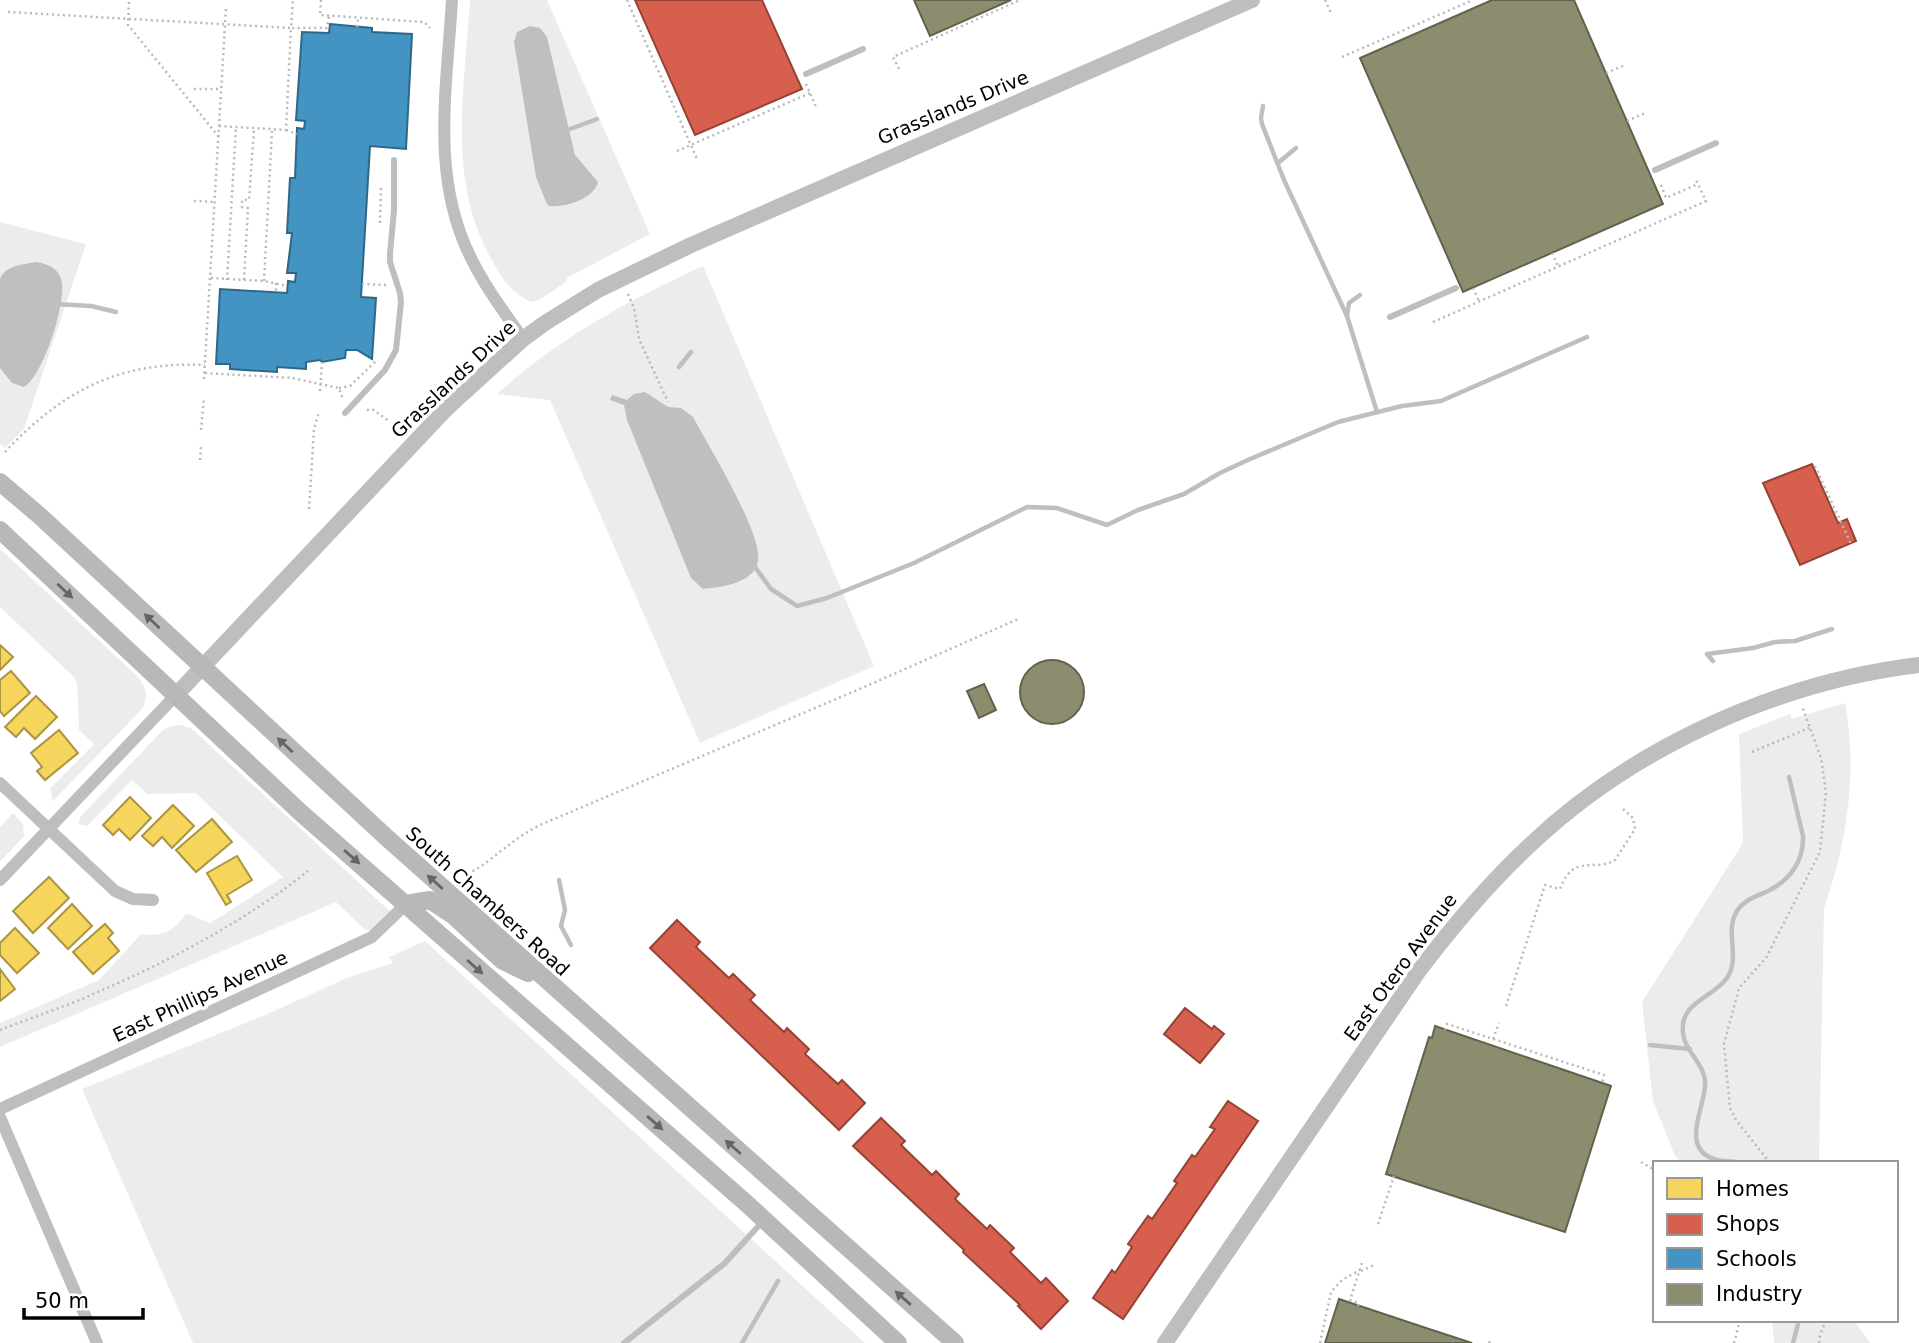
<svg xmlns="http://www.w3.org/2000/svg" width="1919" height="1343" font-family="'DejaVu Sans',sans-serif">
  <style>
    .green { fill: #ececec }
    .water { fill: #bfbfbf }
    .homes { fill: #f6d55c; stroke: #ac9540; stroke-width: 2 }
    .shops { fill: #d6604d; stroke: #964336; stroke-width: 2 }
    .schools { fill: #4393c3; stroke: #2f6788; stroke-width: 2 }
    .industry { fill: #8c8c6e; stroke: #62624d; stroke-width: 2 }
    .lines { fill: none; stroke-linecap: round; stroke-linejoin: round }
    .stream { stroke: #bfbfbf; stroke-width: 4.5 }
    .path { stroke: #b9b9b9; stroke-width: 2.5; stroke-dasharray: 2 3.5; stroke-linecap: butt }
    .service { stroke: #bebebe; stroke-width: 6 }
    .minor { stroke: #bebebe; stroke-width: 12 }
    .tertiary { stroke: #bebebe; stroke-width: 16 }
    .secondary { stroke: #b8b8b8; stroke-width: 18 }
    .oneway { fill: #656565 }
    .labels { text-anchor: middle; dominant-baseline: central; stroke-width: 7; stroke-linejoin: round; paint-order: stroke }
    .street-label { font-size: 19px; fill: #000; stroke: #fff }
  </style>
  <rect width="100%" height="100%" fill="#fff"/>
  <g class="green">
    <path d="M470 0H547L650 234 567 278 566 282 539 300 532 302C509 292 501 277 489 255 447 177 465 85 470 0Z"/>
    <polygon points="0,222 86,244 24,429 5,448 0,444"/>
    <path d="M703 266 874 666 700 743 550 400 497 394C558 339 628 300 703 266Z"/>
    <path d="M0 549 136 675C146 686 149 695 142 709L53 801 50 789 94 744 79 730 77 683 74 677 0 607Z"/>
    <path d="M1845 703C1858 770 1847 844 1824 908L1819 1163H1683L1675 1156 1653 1101 1642 1002 1743 843 1739 734 1790 714 1792 719Z"/>
    <path d="M175 725H182L192 729 394 915 373 931 364 929 336 902 0 1047V1023L99 980 141 934C161 938 176 930 186 913L210 923 283 877 196 793 147 794 132 780 87 826 78 824 81 816 163 730Z"/>
    <polygon points="13,813 23,824 24,836 0,862 0,827"/>
    <polygon points="425,941 865,1343 193,1343 82,1089 263,1016 349,977 393,963 389,957"/>
    <polygon points="1772,1320 1854,1320 1870,1343 1774,1343"/>
  </g>
  <g class="water">
    <path d="M530 26 540 28 547 37 575 155 598 182C594 199 564 208 549 206L546 202 536 177 514 42 517 32Z"/>
    <path d="M35 262C46 263 58 268 61 279 68 299 43 377 24 387L12 383 0 368V279C6 265 22 265 35 262Z"/>
    <path d="M645 392 668 407 681 408 693 417C708 445 763 534 758 561 754 584 720 587 703 589L691 578 627 420 624 405 610 400 612 395 627 400 634 394Z"/>
  </g>
  <g class="homes">
    <polygon points="0,645 13,657 0,670"/>
    <polygon points="11,671 30,693 4,716 0,711 0,680"/>
    <polygon points="36,696 57,717 35,739 24,728 16,737 5,727"/>
    <polygon points="59,730 78,753 45,780 37,771 42,767 31,753"/>
    <polygon points="130,797 151,818 130,840 119,829 113,835 103,825"/>
    <polygon points="173,805 194,826 172,848 162,837 153,846 142,836"/>
    <polygon points="212,819 232,842 196,872 176,850"/>
    <polygon points="237,856 252,880 227,895 231,902 226,905 207,873"/>
    <polygon points="49,877 69,898 33,933 13,911"/>
    <polygon points="72,904 92,926 68,949 48,928"/>
    <polygon points="105,924 113,933 108,938 119,951 93,974 73,952"/>
    <polygon points="15,928 39,953 17,973 0,955 0,943"/>
    <polygon points="0,969 15,989 0,1001"/>
  </g>
  <g class="shops">
    <polygon points="635,0 762,0 802,89 695,135"/>
    <polygon points="1812,464 1838,523 1847,519 1856,541 1800,565 1763,483"/>
    <polygon points="677,920 700,942 696,947 729,978 733,974 755,995 750,1000 784,1032 787,1028 809,1049 805,1054 838,1084 842,1080 865,1103 839,1130 650,948"/>
    <polygon points="1185,1008 1212,1029 1214,1026 1224,1034 1200,1063 1164,1034"/>
    <polygon points="1228,1101 1258,1121 1123,1319 1093,1298 1112,1270 1115,1273 1132,1247 1128,1244 1148,1216 1152,1219 1177,1183 1174,1181 1192,1155 1195,1157 1215,1129 1210,1127"/>
    <polygon points="881,1118 905,1141 901,1145 932,1175 936,1171 959,1194 955,1199 987,1229 990,1225 1014,1248 1010,1252 1041,1283 1046,1278 1068,1301 1041,1329 1018,1306 1020,1305 963,1252 964,1250 853,1146"/>
  </g>
  <polygon class="schools" points="330,24 372,28 372,32 412,34 406,149 370,146 361,297 376,298 372,359 357,350 346,350 345,358 322,362 320,360 306,362 306,369 277,367 277,372 230,369 230,364 216,364 220,289 287,293 288,281 295,282 296,273 287,273 292,233 287,233 290,178 295,178 297,128 304,129 305,121 296,120 302,32 329,33"/>
  <g class="industry">
    <polygon points="914,0 1011,0 930,36"/>
    <polygon points="1492,0 1574,0 1663,204 1463,292 1360,58"/>
    <circle cx="1052" cy="692" r="32"/>
    <polygon points="984,684 996,710 979,718 967,691"/>
    <polygon points="1435,1026 1611,1086 1565,1232 1386,1174 1429,1037 1432,1038"/>
    <polygon points="1339,1299 1429,1329 1472,1343 1325,1343"/>
  </g>
  <g class="lines">
    <g class="stream">
      <polyline points="1263,106 1261,118 1262,124 1284,180 1347,316"/>
      <polyline points="565,131 597,119"/>
      <polyline points="1278,163 1296,148"/>
      <polyline points="1360,295 1349,303 1347,316 1377,412"/>
      <polyline points="55,304 91,306 116,312"/>
      <polyline points="679,367 691,352"/>
      <polyline points="752,563 771,589 797,606 827,598 914,563 1027,507 1057,508 1107,525 1138,510 1184,494 1220,473 1250,459 1338,422 1402,406 1441,401 1587,337"/>
      <polyline points="1713,661 1707,654 1753,648 1775,642 1795,641 1832,629"/>
      <polyline points="559,880 565,910 561,926 571,945"/>
      <polyline points="1650,1045 1690,1049"/>
      <path d="M1744 1163C1735 1161 1726 1162 1717 1160 1679 1150 1704 1109 1705 1086 1707 1065 1685 1053 1683 1033 1679 1002 1713 998 1727 978 1741 957 1724 932 1737 911 1744 900 1757 896 1768 891 1790 880 1804 861 1803 836L1789 777"/>
      <polyline points="742,1343 778,1281"/>
      <polyline points="1793,1343 1799,1320"/>
    </g>
    <g class="path">
      <polyline points="321,0 320,15 424,22 430,28"/>
      <polyline points="627,0 697,159"/>
      <polyline points="1325,0 1331,13"/>
      <polyline points="129,2 128,25 219,137"/>
      <polyline points="8,12 291,28 293,0"/>
      <polyline points="357,27 358,18"/>
      <polyline points="1342,57 1473,0"/>
      <polyline points="899,69 893,57 1020,0"/>
      <polyline points="1606,73 1623,66"/>
      <polyline points="806,84 816,107"/>
      <polyline points="194,89 221,89"/>
      <polyline points="1627,121 1645,113"/>
      <polyline points="219,126 286,130 291,28 327,28 329,16"/>
      <polyline points="286,130 297,134"/>
      <polyline points="677,151 810,93"/>
      <polyline points="1661,185 1666,198 1698,184"/>
      <polyline points="194,201 215,202"/>
      <polyline points="380,223 381,188"/>
      <polyline points="1552,253 1558,266"/>
      <polyline points="211,278 264,281 287,286"/>
      <polyline points="227,280 236,127"/>
      <polyline points="244,280 248,208 242,207 242,200 249,200 254,129"/>
      <polyline points="264,281 272,131"/>
      <polyline points="276,283 276,292"/>
      <polyline points="362,284 386,285"/>
      <polyline points="1473,288 1479,301"/>
      <polyline points="628,294 634,308 639,339 668,402"/>
      <polyline points="1433,322 1706,201 1695,178"/>
      <polyline points="205,373 292,378 339,388 342,397"/>
      <polyline points="204,379 226,8"/>
      <polyline points="339,388 350,386 376,361"/>
      <polyline points="320,391 322,362"/>
      <polyline points="367,410 372,409 389,421"/>
      <polyline points="201,430 204,398"/>
      <path d="M5 452C63 390 120 361 205 365"/>
      <polyline points="200,460 201,447"/>
      <polyline points="1815,466 1852,546"/>
      <polyline points="309,509 314,429 319,412"/>
      <polyline points="1752,752 1809,728"/>
      <path d="M460 882C467 873 478 869 487 862 505 848 520 835 540 825L862 688 1018 619"/>
      <path d="M1506 1006 1545 885 1560 889C1574 852 1594 873 1615 860L1635 829 1633 818 1622 808"/>
      <path d="M0 1030C33 1017 68 1006 100 991 168 962 252 917 309 870"/>
      <polyline points="1445,1030 1447,1024 1604,1075 1602,1083"/>
      <polyline points="1493,1039 1499,1023"/>
      <polyline points="1641,1162 1655,1170"/>
      <polyline points="1770,1163 1736,1120 1730,1108 1724,1044 1739,988 1766,958 1820,852 1826,792 1821,758 1802,706"/>
      <polyline points="1378,1224 1394,1176"/>
      <polyline points="1361,1271 1374,1265"/>
      <polyline points="1358,1306 1359,1303 1350,1300 1362,1263"/>
      <polyline points="1320,1343 1331,1292 1342,1280 1360,1270"/>
      <polyline points="1489,1343 1491,1339"/>
      <polyline points="1734,1343 1740,1320"/>
      <polyline points="1819,1343 1820,1335 1826,1320"/>
    </g>
    <g class="service">
      <polyline points="806,74 863,49"/>
      <polyline points="1655,170 1716,143"/>
      <polyline points="1390,317 1456,288"/>
      <polyline points="345,413 385,370 396,350 401,302 400,293 390,262 390,253 394,211 394,160"/>
      <polyline points="624,1343 725,1263 763,1221"/>
    </g>
    <g class="minor">
      <path d="M452 0C447 87 430 177 471 258 485 287 505 313 523 339"/>
      <polyline points="0,783 115,891 133,899 153,900"/>
      <polyline points="0,880 175,696"/>
      <polyline points="0,1109 372,937 406,904"/>
      <polyline points="0,1117 97,1343"/>
    </g>
    <g class="tertiary">
      <polyline points="175,696 447,408 523,339 545,323 598,290 691,245 1252,0"/>
      <path d="M1165 1343 1418 972C1452 927 1488 884 1530 845 1633 747 1778 682 1919 665"/>
    </g>
    <g class="secondary">
      <polyline points="0,482 40,516 386,837 955,1343"/>
      <polyline points="0,530 300,812 746,1203 898,1343"/>
      <polyline points="406,904 430,900 454,916 503,961 528,973"/>
    </g>
  </g>
  <defs><path id="oneway-solid" d="M-6-.8H1V-3.2L6.5 0L1 3.2V.8H-6Z" transform="scale(1.75)"/></defs>
  <g class="oneway">
    <use href="#oneway-solid" transform="translate(65 591) rotate(43)"/>
    <use href="#oneway-solid" transform="translate(152 621) rotate(-137)"/>
    <use href="#oneway-solid" transform="translate(285 745) rotate(-137)"/>
    <use href="#oneway-solid" transform="translate(352 857) rotate(41)"/>
    <use href="#oneway-solid" transform="translate(435 882) rotate(-138)"/>
    <use href="#oneway-solid" transform="translate(475 967) rotate(42)"/>
    <use href="#oneway-solid" transform="translate(655 1123) rotate(41)"/>
    <use href="#oneway-solid" transform="translate(733 1147) rotate(-138)"/>
    <use href="#oneway-solid" transform="translate(903 1298) rotate(-139)"/>
  </g>
  <g class="labels">
    <g class="street-label">
      <text transform="translate(953 107) rotate(-23)">Grasslands Drive</text>
      <text transform="translate(453 379) rotate(-43)">Grasslands Drive</text>
      <text transform="translate(488 901) rotate(42)">South Chambers Road</text>
      <text transform="translate(1400 967) rotate(-54)">East Otero Avenue</text>
      <text transform="translate(200 996) rotate(-25)">East Phillips Avenue</text>
    </g>
  </g>
  <rect x="1653" y="1161" width="245" height="161" fill="#ffffff" stroke="#999999" stroke-width="2"/>
  <rect x="1667" y="1178" width="35" height="21" fill="#f6d55c" stroke="#999999" stroke-width="2"/>
  <text x="1716" y="1196" font-size="21" fill="#000000">Homes</text>
  <rect x="1667" y="1214" width="35" height="21" fill="#d6604d" stroke="#999999" stroke-width="2"/>
  <text x="1716" y="1231" font-size="21" fill="#000000">Shops</text>
  <rect x="1667" y="1248" width="35" height="21" fill="#4393c3" stroke="#999999" stroke-width="2"/>
  <text x="1716" y="1266" font-size="21" fill="#000000">Schools</text>
  <rect x="1667" y="1284" width="35" height="21" fill="#8c8c6e" stroke="#999999" stroke-width="2"/>
  <text x="1716" y="1301" font-size="21" fill="#000000">Industry</text>
  <path d="M24 1308v10h119v-10" fill="none" stroke="#000000" stroke-width="3.5"/>
  <text x="35" y="1308" font-size="21" fill="#000000" stroke="#ffffff" stroke-width="5" paint-order="stroke">50 m</text>
</svg>
